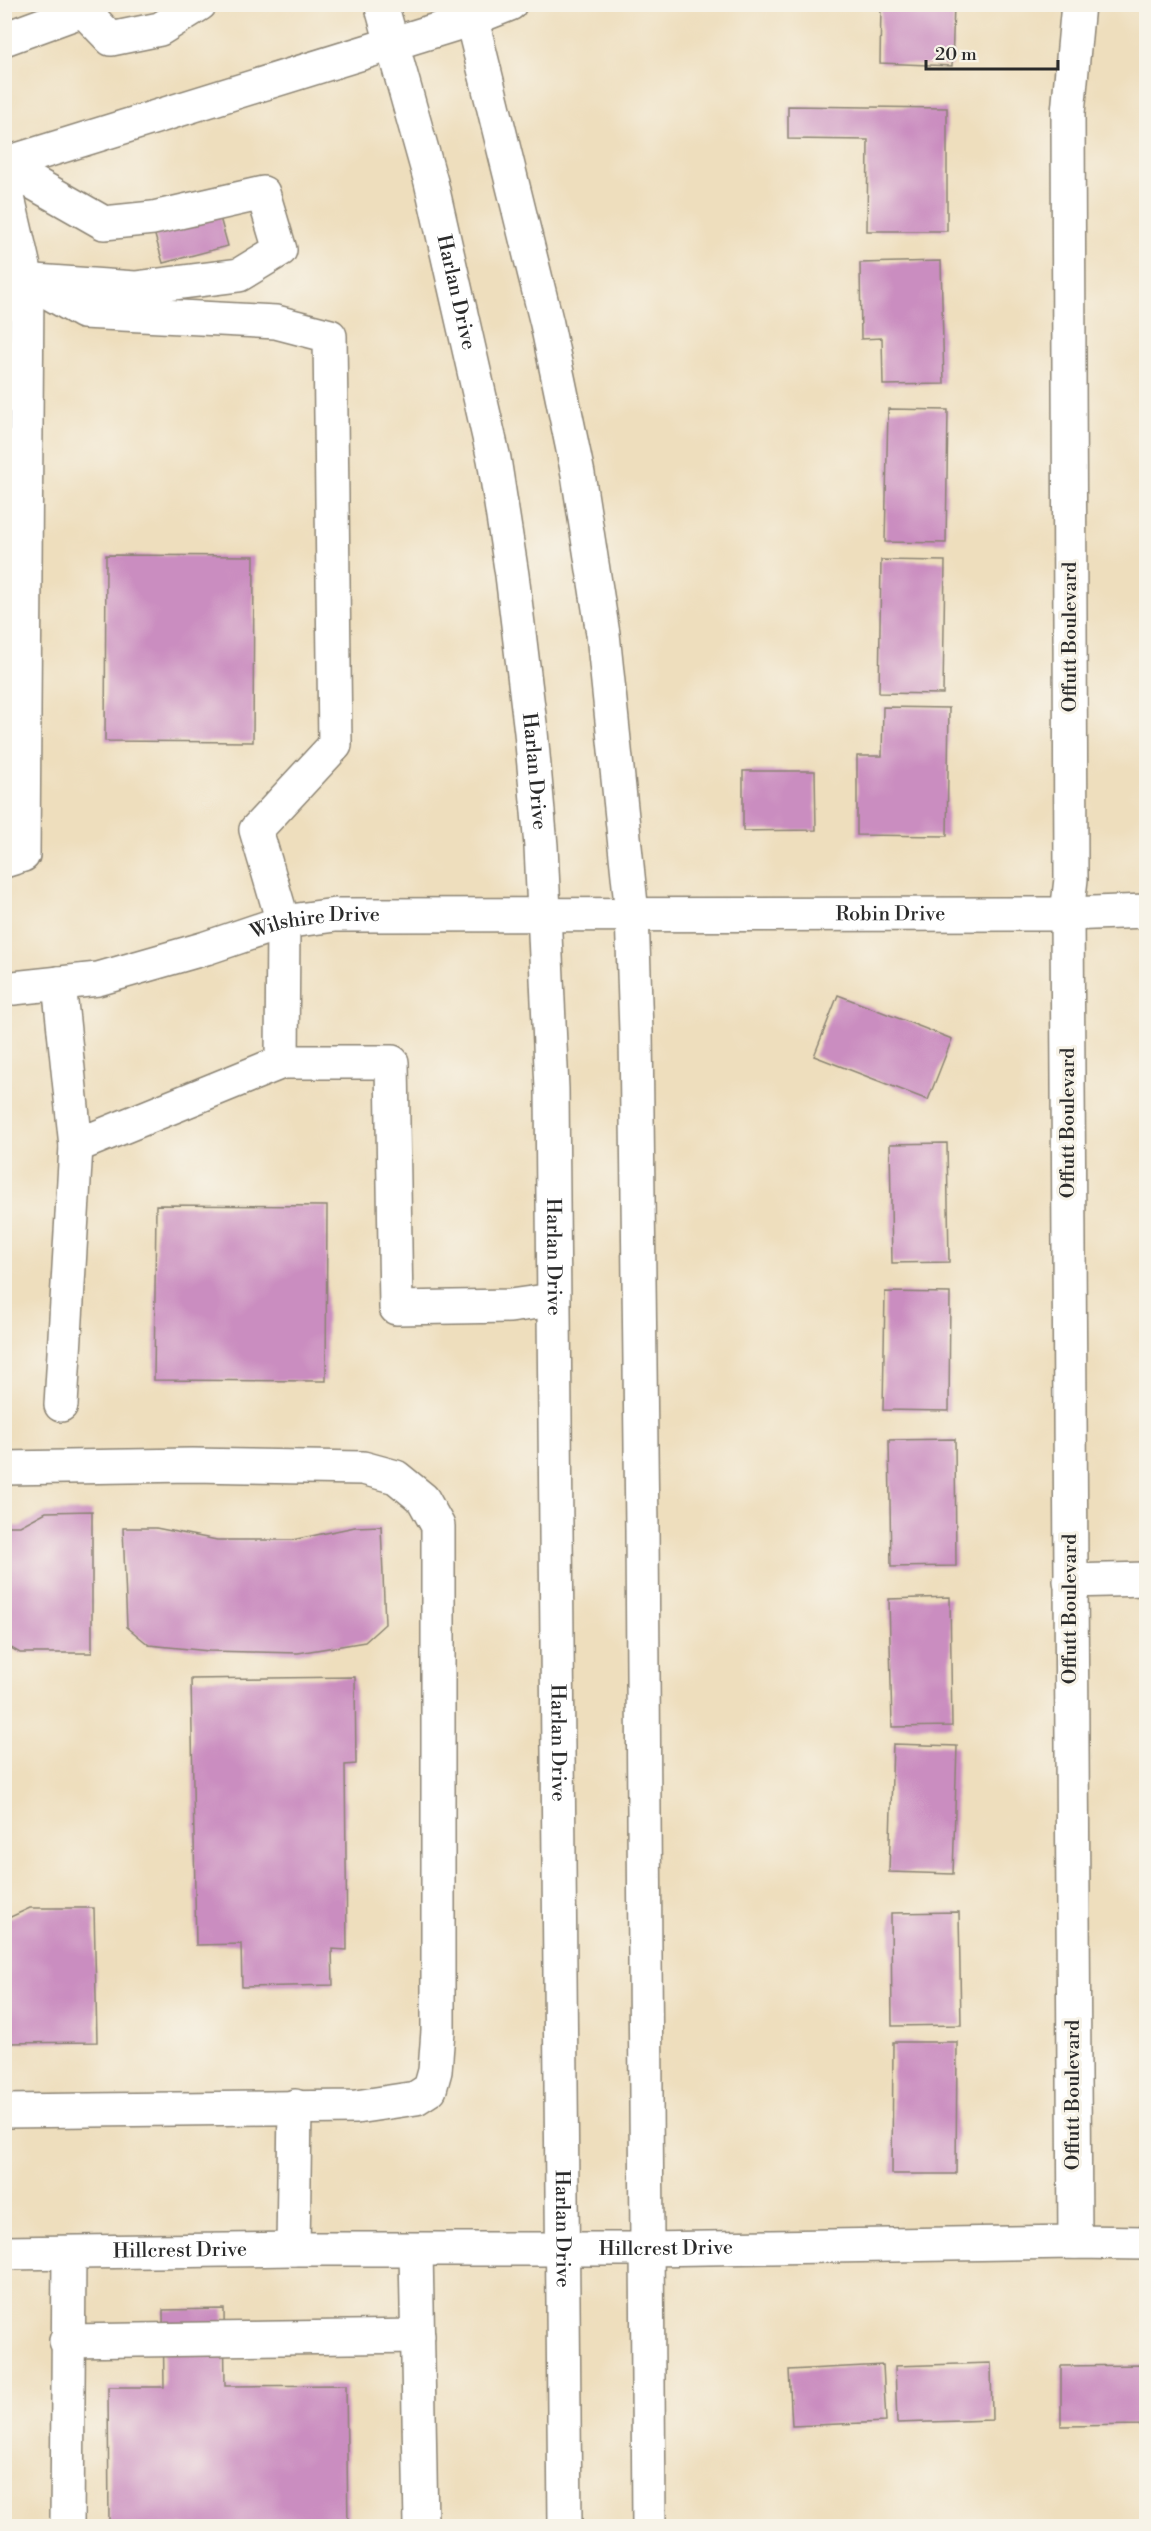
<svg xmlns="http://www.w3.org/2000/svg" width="1151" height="2531" font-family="'Libre Bodoni',serif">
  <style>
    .building { fill: #ca8dc0 }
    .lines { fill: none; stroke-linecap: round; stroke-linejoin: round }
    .minor-casing { stroke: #8c8474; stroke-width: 36 }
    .major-casing { stroke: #8c8474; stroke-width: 36 }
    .minor { stroke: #fff; stroke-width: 33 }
    .major { stroke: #fff; stroke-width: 33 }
    .labels { text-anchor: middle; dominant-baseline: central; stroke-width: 6; stroke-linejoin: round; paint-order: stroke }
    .street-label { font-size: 20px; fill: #2b2b2b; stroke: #f7f3e8 }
  </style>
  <rect width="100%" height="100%" fill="#f7f3e8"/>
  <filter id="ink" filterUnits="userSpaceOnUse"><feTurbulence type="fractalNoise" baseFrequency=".0167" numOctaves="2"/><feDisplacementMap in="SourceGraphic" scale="12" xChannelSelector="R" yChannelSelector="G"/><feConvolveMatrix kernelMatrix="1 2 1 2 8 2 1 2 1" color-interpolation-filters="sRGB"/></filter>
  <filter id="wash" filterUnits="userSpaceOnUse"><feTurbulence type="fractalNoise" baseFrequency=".008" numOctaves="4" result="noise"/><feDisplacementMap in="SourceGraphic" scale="24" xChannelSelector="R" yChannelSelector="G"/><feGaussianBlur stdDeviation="1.35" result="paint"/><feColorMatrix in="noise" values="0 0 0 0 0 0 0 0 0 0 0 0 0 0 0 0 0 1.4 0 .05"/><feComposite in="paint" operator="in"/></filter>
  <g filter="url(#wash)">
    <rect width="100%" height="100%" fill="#eedebd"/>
    <g id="blocks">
      <g class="building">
        <polygon points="881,4 954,4 952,66 880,63"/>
        <polygon points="788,106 947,108 947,231 867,231 868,140 788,139"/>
        <polygon points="219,214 228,246 163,263 154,232"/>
        <polygon points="941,261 944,384 883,385 882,338 861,339 860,263"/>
        <polygon points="888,409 948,410 946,543 885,542"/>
        <polygon points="106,555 254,556 253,742 105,741"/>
        <polygon points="881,560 945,561 943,694 879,693"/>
        <polygon points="883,707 949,708 947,836 857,835 857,756 882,756"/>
        <polygon points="743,771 815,771 816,830 743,831"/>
        <polygon points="838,995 952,1039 928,1100 814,1056"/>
        <polygon points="947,1143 949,1262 892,1263 890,1144"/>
        <polygon points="156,1205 327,1206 326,1381 154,1380"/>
        <polygon points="885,1292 950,1293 949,1411 883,1410"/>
        <polygon points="955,1439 956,1566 891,1567 889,1440"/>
        <polygon points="92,1511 92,1653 20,1653 4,1644 4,1526 20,1526 46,1512"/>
        <polygon points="381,1526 385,1624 365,1642 298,1653 209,1651 149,1645 127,1627 123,1528 156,1528 217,1540 292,1540 355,1527"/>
        <polygon points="950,1597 952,1726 892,1727 889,1599"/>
        <polygon points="355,1677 356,1764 345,1765 347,1950 332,1949 333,1985 242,1987 241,1944 196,1945 191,1679"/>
        <polygon points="893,1744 957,1746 953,1874 889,1872"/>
        <polygon points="30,1908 94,1908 97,2042 4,2043 4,1920"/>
        <polygon points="959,1912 961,2025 892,2026 891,1913"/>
        <polygon points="893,2042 957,2042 956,2174 892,2174"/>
        <polygon points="224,2309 225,2386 346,2385 348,2526 109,2526 108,2387 164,2387 163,2310"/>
        <polygon points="991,2363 992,2420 897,2423 895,2366"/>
        <polygon points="883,2365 886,2422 792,2426 789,2370"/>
        <polygon points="1146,2365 1146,2425 1061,2426 1061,2366"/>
      </g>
    </g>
  </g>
  <g filter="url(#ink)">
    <use href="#blocks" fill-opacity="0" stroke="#8c8474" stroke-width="1.5"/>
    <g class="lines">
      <g class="minor-casing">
        <g id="minor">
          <polyline points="4,39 83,10 111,39 160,29 200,4"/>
          <polyline points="4,164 472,19 510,4"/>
          <polyline points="4,166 104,223 153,218 263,193 280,250 239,275 135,288 35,281"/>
          <polyline points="4,180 27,280 23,855 4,861"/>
          <polyline points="27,280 83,312 276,322 330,336 335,745 256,830 283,922 282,1062 392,1062 396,1308 510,1306 553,1300"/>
          <polyline points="59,983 76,1146 282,1062"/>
          <path id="s1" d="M4 989 98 979 206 948 283 922 335 915 1067 914 1146 911"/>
          <polyline points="61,1405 76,1146"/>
          <polyline points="4,1468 192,1465 363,1468 396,1477 423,1499 438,1526 438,2031 435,2071 430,2089 416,2098 356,2107 4,2111"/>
          <polyline points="1070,1581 1146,1579"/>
          <polyline points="1075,2242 1067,914 1071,879 1068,113 1078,4"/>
          <polyline points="293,2249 295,2106"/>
          <polyline points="416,2250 421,2526"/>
          <path id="s2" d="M4 2253 293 2249H647L1075 2242 1146 2243"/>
          <polyline points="66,2341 418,2336"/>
          <polyline points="67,2526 69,2253"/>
        </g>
      </g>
      <g class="major-casing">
        <g id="major">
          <path id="s3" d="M381 4 431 182 494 459 512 575 531 732 541 846 552 1089 565 2526"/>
          <polyline points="468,4 547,324 578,474 603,634 632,914 636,1032 642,1530 649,2526"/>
        </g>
      </g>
      <use href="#minor" class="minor"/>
      <use href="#major" class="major"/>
    </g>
  </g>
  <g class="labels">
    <g class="street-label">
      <text stroke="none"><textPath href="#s3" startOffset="298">Harlan Drive</textPath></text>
      <text transform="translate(1070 637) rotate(-90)">Offutt Boulevard</text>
      <text stroke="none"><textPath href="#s3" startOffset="784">Harlan Drive</textPath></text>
      <text stroke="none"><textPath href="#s1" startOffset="896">Robin Drive</textPath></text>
      <text stroke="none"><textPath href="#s1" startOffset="320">Wilshire Drive</textPath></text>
      <text transform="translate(1068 1123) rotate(-90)">Offutt Boulevard</text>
      <text stroke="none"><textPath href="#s3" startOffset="1270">Harlan Drive</textPath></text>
      <text transform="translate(1070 1609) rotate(-90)">Offutt Boulevard</text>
      <text stroke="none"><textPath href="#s3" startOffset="1756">Harlan Drive</textPath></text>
      <text transform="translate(1073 2095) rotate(-90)">Offutt Boulevard</text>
      <text stroke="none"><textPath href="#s3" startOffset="2242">Harlan Drive</textPath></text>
      <text stroke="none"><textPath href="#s2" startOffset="662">Hillcrest Drive</textPath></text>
      <text stroke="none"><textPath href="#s2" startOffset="176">Hillcrest Drive</textPath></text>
    </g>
  </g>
  <rect width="1151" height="2531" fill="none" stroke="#f7f3e8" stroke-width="24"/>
  <path d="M926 60v9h132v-9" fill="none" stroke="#2b2b2b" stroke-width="3"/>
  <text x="935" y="60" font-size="18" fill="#2b2b2b" stroke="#f7f3e8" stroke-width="4.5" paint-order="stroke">20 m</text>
</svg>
